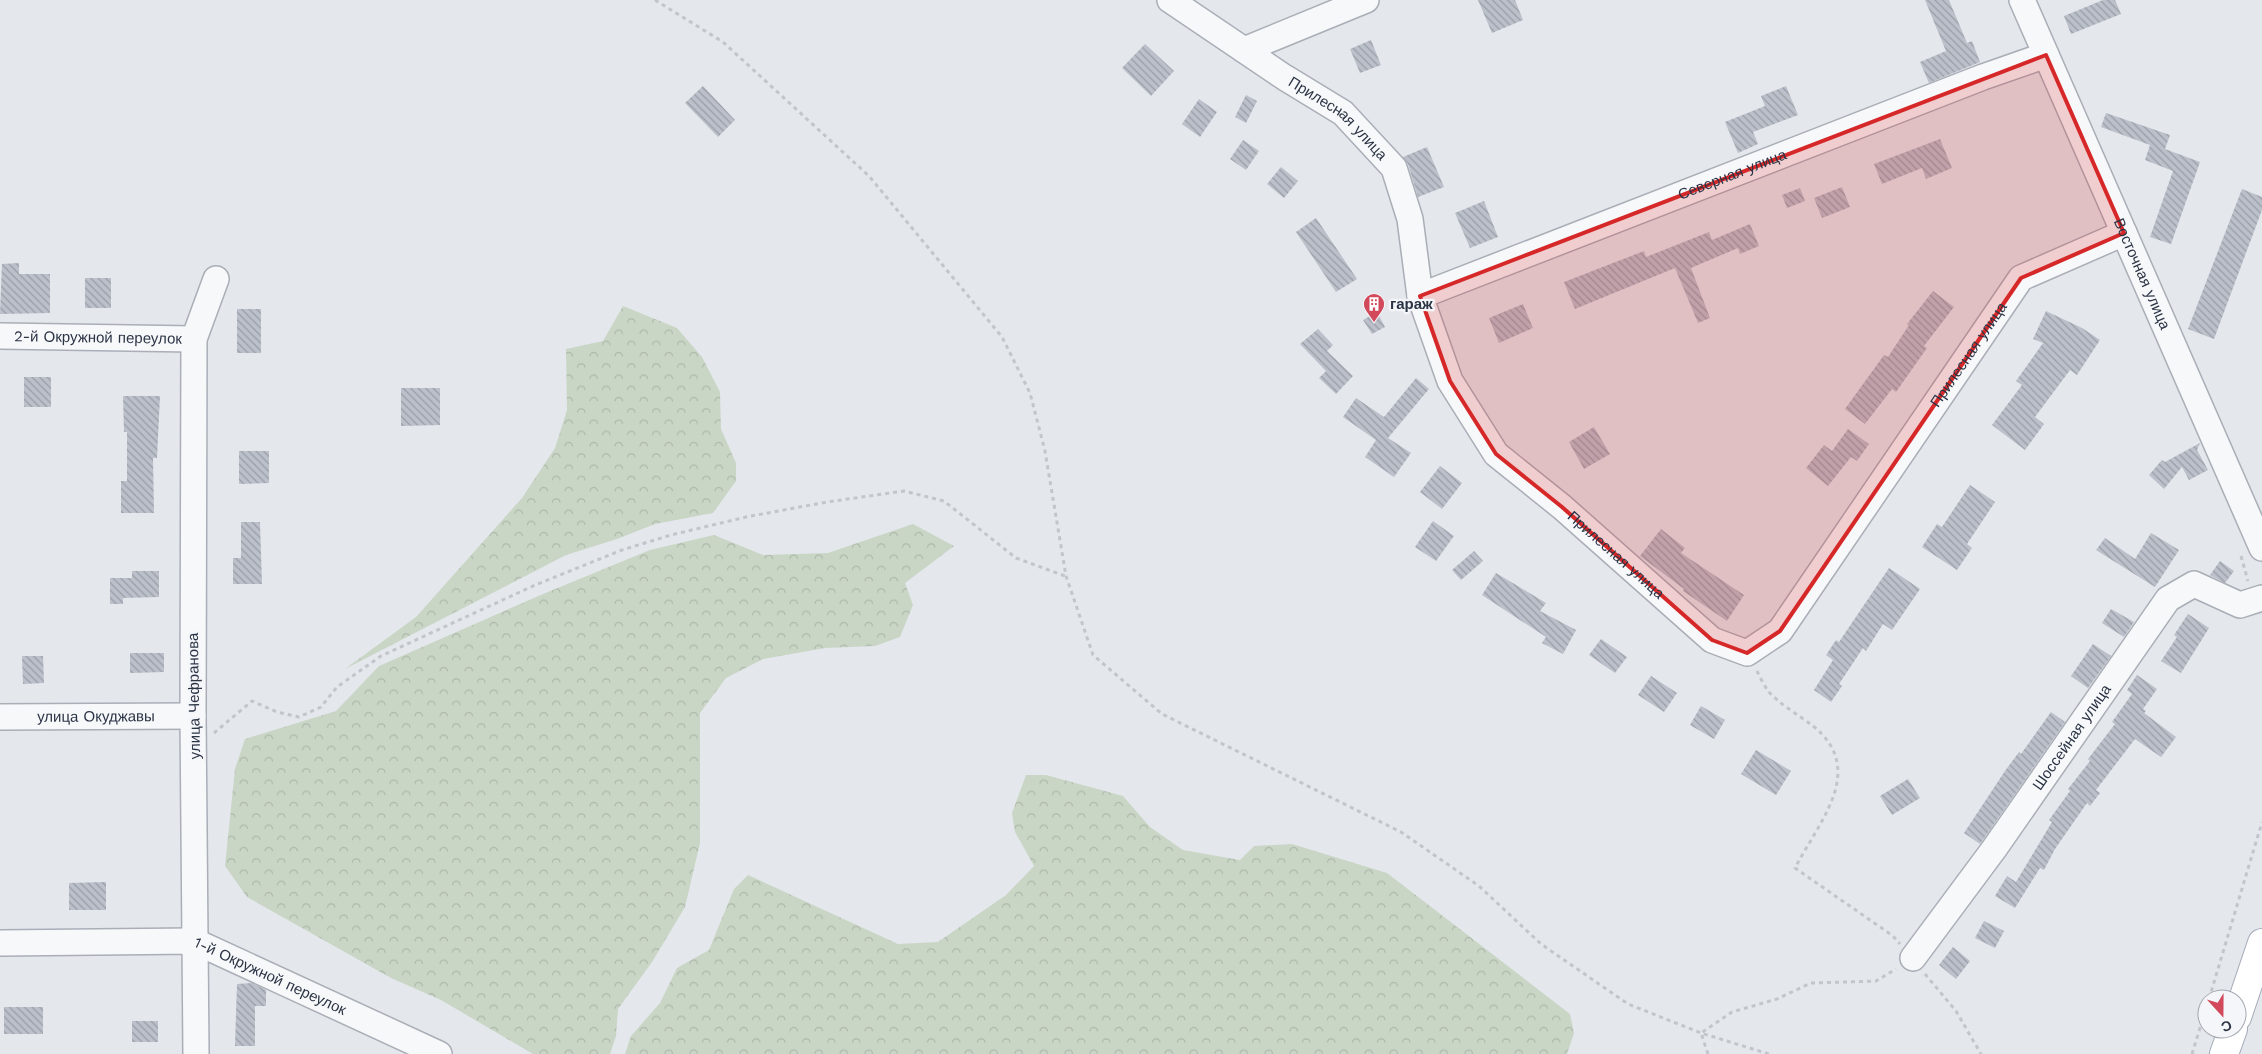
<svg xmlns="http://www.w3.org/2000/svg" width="2262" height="1054" font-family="'Work Sans',sans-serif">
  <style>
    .forest { fill: url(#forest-crowns) }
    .building { fill: url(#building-back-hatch) }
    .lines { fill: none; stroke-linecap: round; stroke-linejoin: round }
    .minor-casing { stroke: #a9aeb7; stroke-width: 28 }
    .major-casing { stroke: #a3abb8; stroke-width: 30 }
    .path { stroke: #c2c5cb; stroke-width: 3; stroke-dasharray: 4 4; stroke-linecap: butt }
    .minor { stroke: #f7f8fa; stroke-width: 25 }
    .major { stroke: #fff; stroke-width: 28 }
    .marked { fill: #d62828; fill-opacity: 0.2; stroke: #d62828; stroke-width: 4; stroke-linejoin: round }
    .labels { text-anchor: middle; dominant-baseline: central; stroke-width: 4.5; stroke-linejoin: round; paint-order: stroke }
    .street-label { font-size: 15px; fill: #2b3445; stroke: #f4f6f9 }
    .poi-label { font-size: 15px; font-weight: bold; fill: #2b3445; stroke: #f4f6f9; text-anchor: start }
  </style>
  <defs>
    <pattern id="forest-crowns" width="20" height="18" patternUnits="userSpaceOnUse" patternTransform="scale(1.25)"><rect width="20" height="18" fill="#c9d6c5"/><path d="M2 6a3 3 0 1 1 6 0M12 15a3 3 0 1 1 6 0" fill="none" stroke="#adb8ab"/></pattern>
    <pattern id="building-back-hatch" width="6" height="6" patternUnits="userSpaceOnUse" patternTransform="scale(1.25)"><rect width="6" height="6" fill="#bbc0ca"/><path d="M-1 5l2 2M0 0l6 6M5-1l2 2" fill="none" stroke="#989da6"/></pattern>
  </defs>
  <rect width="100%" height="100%" fill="#e4e7ec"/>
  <g class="forest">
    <polygon points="623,306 677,328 702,357 720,392 721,429 736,463 736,481 713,513 655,524 617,539 566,555 345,669 416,617 522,498 555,448 567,410 566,349 603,341"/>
    <polygon points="913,524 954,546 905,583 913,605 900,637 875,646 825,648 763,659 726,678 700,713 700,843 685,907 652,962 618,1009 616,1036 610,1054 533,1054 441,1000 391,978 247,897 225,866 235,769 245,739 336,711 379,666 543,594 650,550 714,535 763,555 828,553"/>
    <polygon points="1026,775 1046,775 1123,796 1150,827 1183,850 1240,860 1254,846 1292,844 1387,873 1570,1014 1574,1033 1567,1054 625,1054 631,1036 660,1003 677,968 709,950 734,889 748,875 898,944 938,942 1006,895 1034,866 1015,832 1012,813"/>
  </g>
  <g class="building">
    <polygon points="1478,0 1515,0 1523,20 1492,33"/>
    <polygon points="1925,0 1949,0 1967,43 1972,41 1980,62 1929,83 1920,62 1946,51"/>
    <polygon points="2103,0 2115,0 2121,14 2071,34 2064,16"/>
    <polygon points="1371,40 1381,65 1360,73 1350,49"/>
    <polygon points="1145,44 1174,71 1151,96 1122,68"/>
    <polygon points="703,86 735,120 718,137 685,103"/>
    <polygon points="1786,86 1798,115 1753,132 1758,144 1738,153 1725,122 1765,106 1761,96"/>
    <polygon points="1246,95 1257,101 1246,123 1235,117"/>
    <polygon points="1199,99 1217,112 1200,137 1182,124"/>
    <polygon points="2106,113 2170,135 2165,149 2200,162 2171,244 2150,237 2173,171 2145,160 2150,145 2101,127"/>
    <polygon points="1940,139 1952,168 1926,179 1922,168 1882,184 1874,164"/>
    <polygon points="1243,140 1259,151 1246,170 1230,159"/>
    <polygon points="1427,147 1444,187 1418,197 1408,164 1403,157"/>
    <polygon points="1281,167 1298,181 1284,198 1267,184"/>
    <polygon points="1842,187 1850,207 1822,218 1814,198"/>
    <polygon points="1800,188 1805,201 1787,208 1782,195"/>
    <polygon points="2242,189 2262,197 2262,210 2214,339 2188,329"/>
    <polygon points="1484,201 1498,237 1470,248 1455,213"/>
    <polygon points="1316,218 1357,279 1336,292 1296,232"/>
    <polygon points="1750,224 1759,246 1740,254 1738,248 1691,268 1710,318 1698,323 1675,268 1575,309 1564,282 1644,251 1646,257 1709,232 1712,240"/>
    <polygon points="19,263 19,274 50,274 50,313 0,314 2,264"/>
    <rect x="85" y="278" width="26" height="30"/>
    <polygon points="1933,291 1954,307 1924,346 1927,348 1896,392 1892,389 1865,424 1845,409 1884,355 1888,357 1909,325 1907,324"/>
    <polygon points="1523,304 1533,328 1499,343 1489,318"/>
    <rect x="237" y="309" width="24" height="44"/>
    <polygon points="2046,311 2082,328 2100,340 2077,375 2070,370 2035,417 2044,424 2025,450 1992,425 2022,385 2016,381 2043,343 2033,339"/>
    <polygon points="1377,312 1385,327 1372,334 1363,320"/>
    <polygon points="1318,329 1333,345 1327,351 1353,376 1336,394 1319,378 1326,371 1300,344"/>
    <rect x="24" y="377" width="27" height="30"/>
    <polygon points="1416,378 1429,389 1388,438 1411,453 1394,477 1365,457 1376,440 1343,417 1356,398 1384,417"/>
    <polygon points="401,388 440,388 440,425 401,426"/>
    <polygon points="123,396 160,396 157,458 153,458 154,513 121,513 121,481 127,481 127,432 124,432"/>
    <polygon points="1594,427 1610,454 1584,469 1569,442"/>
    <polygon points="1848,429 1869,444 1857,461 1851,457 1828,486 1806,468 1824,445 1832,451"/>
    <polygon points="2200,443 2197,450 2208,470 2189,480 2182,467 2164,489 2149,475 2162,460 2165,462"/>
    <polygon points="239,451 269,451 269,483 239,484"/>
    <polygon points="1440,466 1462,483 1442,509 1420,492"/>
    <polygon points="1970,485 1995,502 1967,544 1972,548 1957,570 1922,547 1937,524 1942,527"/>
    <polygon points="1433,521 1454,536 1436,561 1415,547"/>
    <polygon points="241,522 260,522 262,584 233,584 233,558 241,558"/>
    <polygon points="1661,529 1685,548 1681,553 1744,595 1727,621 1683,591 1684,589 1640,556"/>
    <polygon points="2151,533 2179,550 2155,587 2096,550 2105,538 2135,559"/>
    <polygon points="1474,551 1483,561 1461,580 1452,570"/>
    <polygon points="2220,561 2234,571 2225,583 2210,575"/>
    <polygon points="1889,568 1920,589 1892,630 1883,624 1866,651 1863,648 1839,684 1842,686 1831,702 1814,690 1833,660 1826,655 1836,640 1839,642"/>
    <polygon points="132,571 159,571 159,597 123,598 123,604 110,604 110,578 132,578"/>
    <polygon points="1496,573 1546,603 1540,611 1576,630 1563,654 1542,643 1546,637 1482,595"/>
    <polygon points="2111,609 2134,622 2124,637 2102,623"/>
    <polygon points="2188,614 2209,628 2181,673 2161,661 2177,637 2174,635"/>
    <polygon points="1601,639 1627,657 1615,673 1589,655"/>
    <polygon points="2093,644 2111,656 2088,688 2071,676"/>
    <polygon points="130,653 164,653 164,672 130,673"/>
    <polygon points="22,656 43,656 44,683 23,684"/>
    <polygon points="2137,675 2157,689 2143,709 2146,711 2144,713 2176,737 2161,757 2135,739 2096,790 2100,793 2090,806 2087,803 2055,849 2044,870 2040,868 2015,908 1995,896 2007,876 2016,882 2052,822 2049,820 2070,791 2068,789 2090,761 2088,759 2115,724 2112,722 2132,694 2127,690"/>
    <polygon points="1651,676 1677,693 1664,712 1638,695"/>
    <polygon points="1701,706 1725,720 1714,739 1690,725"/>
    <polygon points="2051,712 2065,722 1980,844 1964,833 2005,771 2019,752 2021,754"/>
    <polygon points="1756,750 1791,771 1776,795 1741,774"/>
    <polygon points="1908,779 1920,798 1892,815 1880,796"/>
    <polygon points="106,882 106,910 69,910 69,883"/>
    <polygon points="1984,921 2004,931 1995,948 1975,938"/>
    <polygon points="1953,947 1970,961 1956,979 1939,965"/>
    <polygon points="252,983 266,990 266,1006 255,1006 255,1046 235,1046 237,984"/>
    <rect x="4" y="1007" width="39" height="27"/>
    <rect x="132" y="1021" width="26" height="21"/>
  </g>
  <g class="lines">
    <g class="minor-casing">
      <g id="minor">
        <path id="s1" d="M1170 0 1284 77 1343 113 1394 168 1410 219 1420 296 1450 381 1496 454 1562 507 1712 640 1747 653 1780 631 2021 278 2124 233"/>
        <path id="s2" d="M2022 0 2262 548"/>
        <polyline points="1244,50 1366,0"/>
        <path id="s3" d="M1420 296 1983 77 2046 55"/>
        <path id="s4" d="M0 336 194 339"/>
        <path id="s5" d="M0 717 193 716"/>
        <path id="s6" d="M0 943 194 941 439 1054"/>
        <path id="s7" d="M1913 958 1994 849 2168 599 2194 584 2240 605 2262 598"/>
        <polyline points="196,1054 193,716 194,339 216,279"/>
      </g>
    </g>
    <g class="major-casing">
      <g id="major">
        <polyline points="2237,1017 2262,943"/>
        <polyline points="2224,1054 2233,1029"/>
      </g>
    </g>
    <g class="path">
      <polyline points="655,0 723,42 869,176 1002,337 1030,393 1045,451 1066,576 1093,655 1162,714 1401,832 1479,886 1541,944 1628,1004 1701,1033 1769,1054"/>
      <polyline points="2241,556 2248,581"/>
      <path d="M1757 671C1760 677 1764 685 1768 691 1778 703 1800 716 1813 726 1868 770 1818 823 1795 868L1893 936 1900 944"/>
      <polyline points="214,733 252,701 277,712 299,717 321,707 337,687 381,656 533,586 622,550 671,535 746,517 827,502 904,491 944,501 1016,558 1065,576"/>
      <polyline points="1925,974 1956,1011 1981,1054"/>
      <polyline points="2209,999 2262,822"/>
      <polyline points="1708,1054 1701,1033 1732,1012 1777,999 1811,983 1876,981 1896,969"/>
      <polyline points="2192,1054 2207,1005"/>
    </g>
    <use href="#minor" class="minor"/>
    <use href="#major" class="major"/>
  </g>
  <path class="marked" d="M2046 55 2124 233 2021 278 1780 631 1747 653 1712 640 1562 507 1496 454 1450 381 1420 296Z"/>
  <defs>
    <g id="building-pin" transform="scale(1.125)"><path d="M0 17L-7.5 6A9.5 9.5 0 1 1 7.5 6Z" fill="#d1495b" stroke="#f4f6f9"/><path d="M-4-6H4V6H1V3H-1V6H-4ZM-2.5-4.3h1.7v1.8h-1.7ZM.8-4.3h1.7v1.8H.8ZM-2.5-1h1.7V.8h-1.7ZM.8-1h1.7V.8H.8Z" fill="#fff"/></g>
  </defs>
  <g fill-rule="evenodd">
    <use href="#building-pin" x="1374" y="304"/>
  </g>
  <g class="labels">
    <g class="street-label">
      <text stroke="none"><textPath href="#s1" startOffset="206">Прилесная улица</textPath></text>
      <text stroke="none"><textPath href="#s3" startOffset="335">Северная улица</textPath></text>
      <text stroke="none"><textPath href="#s2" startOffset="299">Восточная улица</textPath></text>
      <text stroke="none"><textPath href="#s4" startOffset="98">2-й Окружной переулок</textPath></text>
      <text stroke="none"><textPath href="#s1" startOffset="1286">Прилесная улица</textPath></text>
      <text stroke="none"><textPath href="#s1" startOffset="746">Прилесная улица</textPath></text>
      <text transform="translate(194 696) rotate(-91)">улица Чефранова</text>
      <text stroke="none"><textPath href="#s5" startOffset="96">улица Окуджавы</textPath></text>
      <text stroke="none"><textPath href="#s7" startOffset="272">Шоссейная улица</textPath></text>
      <text stroke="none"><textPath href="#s6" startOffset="278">1-й Окружной переулок</textPath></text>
    </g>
    <g class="poi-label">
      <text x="1390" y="304">гараж</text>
    </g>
  </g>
  <g transform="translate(2222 1014) rotate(159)"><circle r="24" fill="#f4f6f9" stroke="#a4a8b1"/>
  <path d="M0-4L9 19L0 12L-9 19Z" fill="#d1495b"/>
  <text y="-8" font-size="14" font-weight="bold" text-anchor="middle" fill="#2b3445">С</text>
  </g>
</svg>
